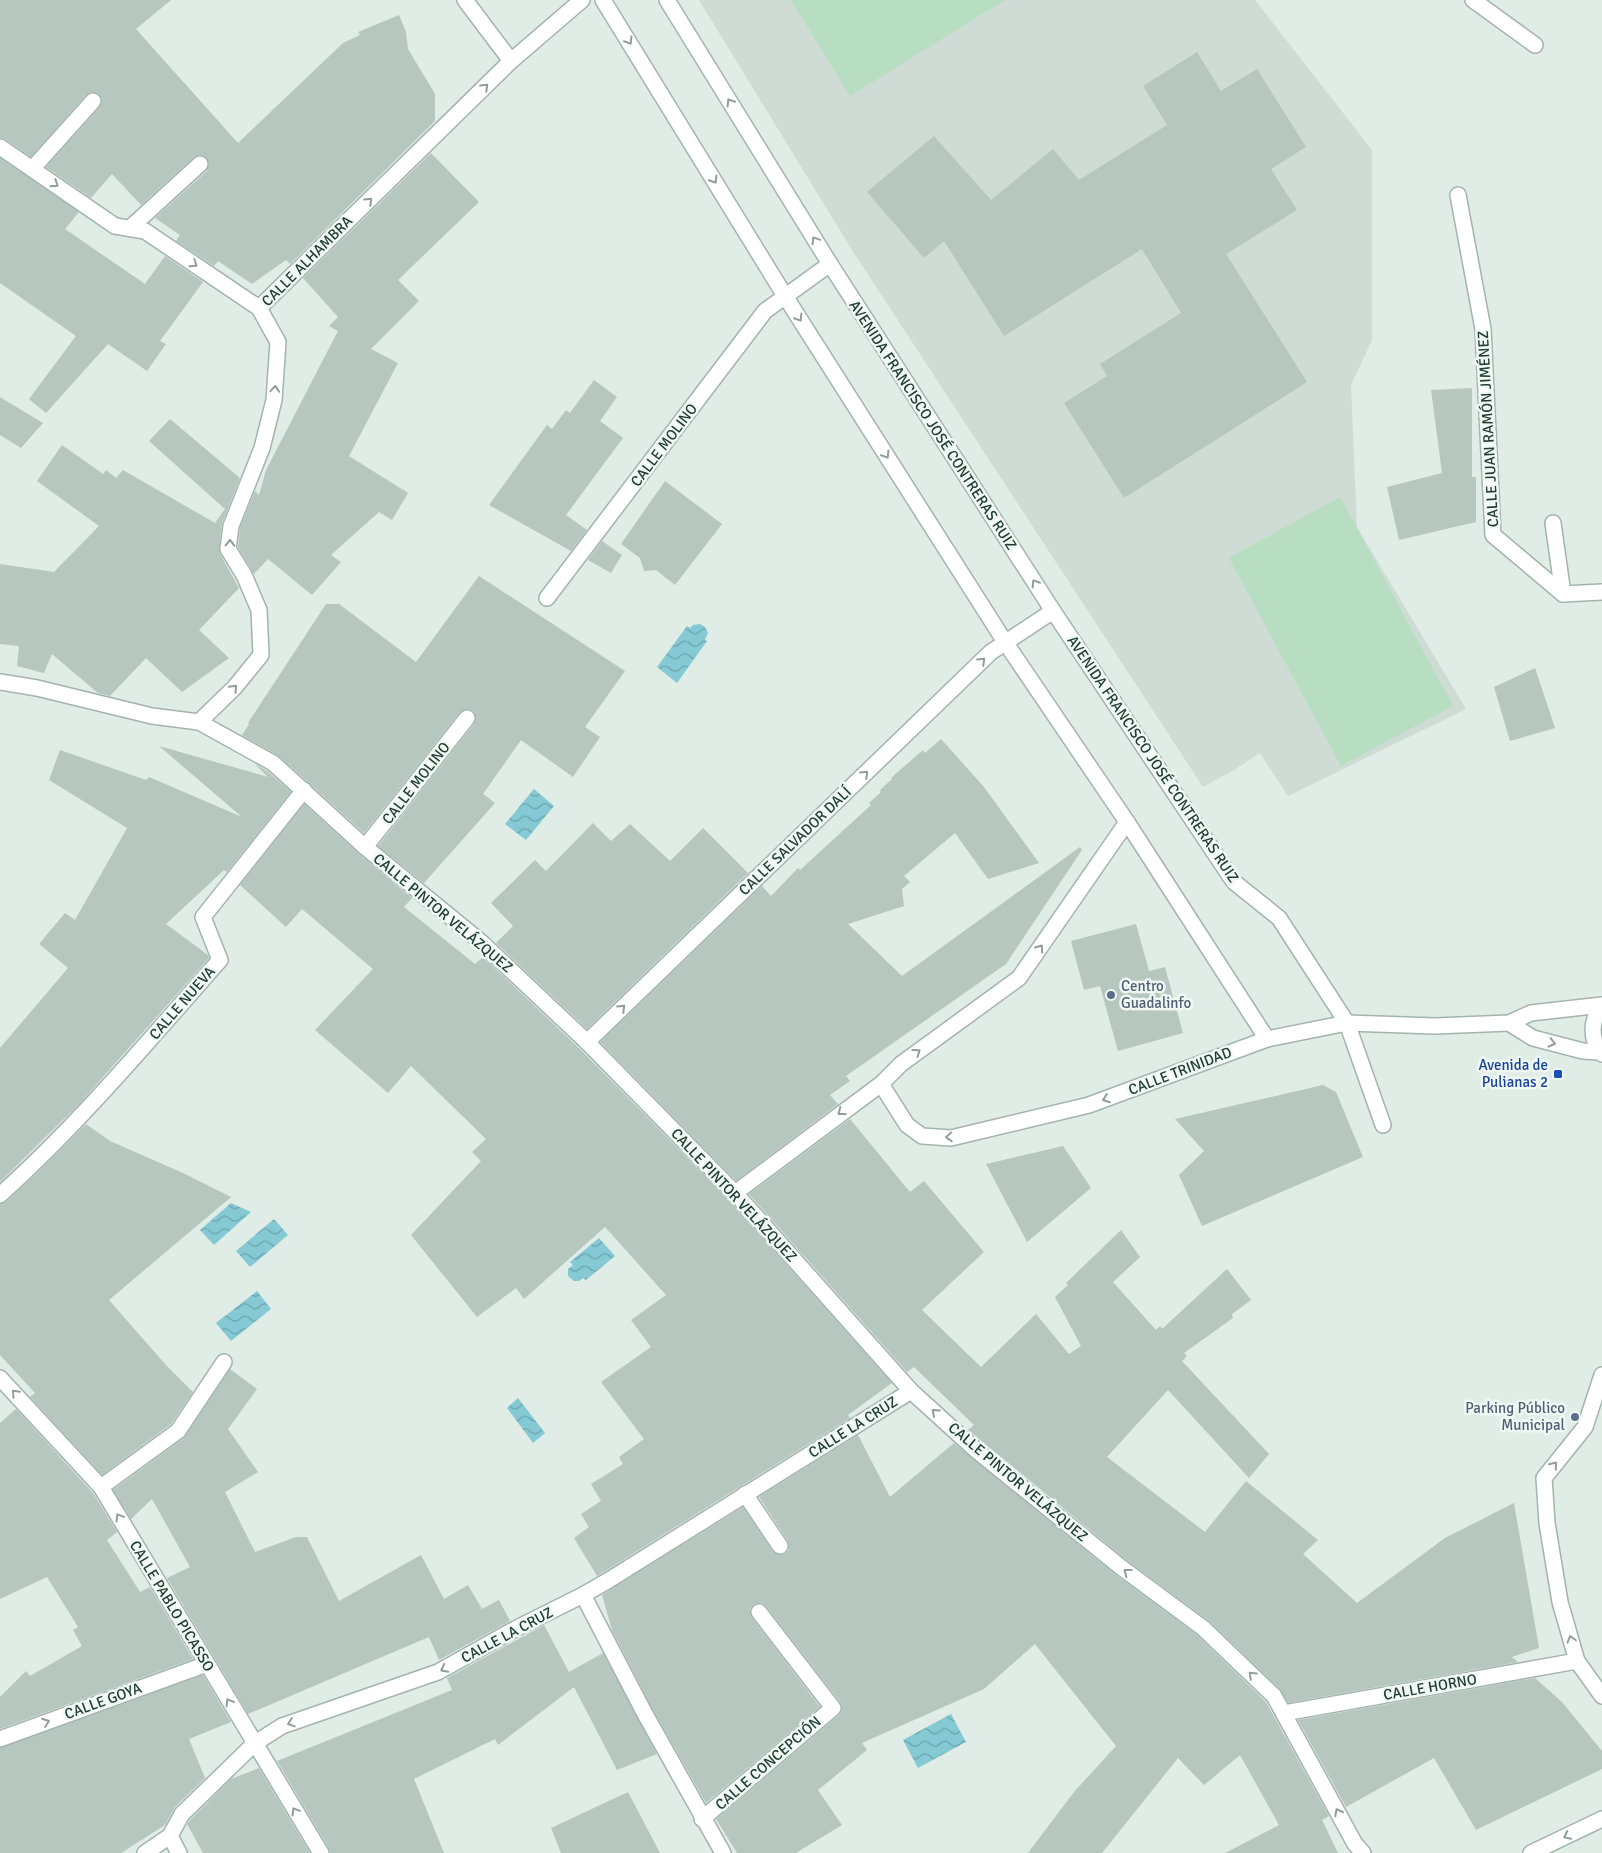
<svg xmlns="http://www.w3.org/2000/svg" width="1602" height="1853" font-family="Signika,sans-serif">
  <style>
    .built { fill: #cedcd5 }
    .pitch { fill: #b7dec1 }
    .water { fill: url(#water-waves) }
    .building { fill: #b5c7bf }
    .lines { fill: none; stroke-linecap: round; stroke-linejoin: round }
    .minor-casing { stroke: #a3b4ad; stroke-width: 18 }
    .minor { stroke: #fff; stroke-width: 15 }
    .oneway { stroke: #909e9a }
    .service-dot { fill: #5c6f8a; stroke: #f0f8f4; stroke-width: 2 }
    .transit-dot { fill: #1a4fb4; stroke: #f0f8f4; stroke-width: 2 }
    .labels { text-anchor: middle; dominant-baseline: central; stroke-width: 5; stroke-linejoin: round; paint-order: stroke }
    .street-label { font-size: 15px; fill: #203d34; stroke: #f0f8f4 }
    .service-label { font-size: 15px; fill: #4e5e75; stroke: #f0f8f4; text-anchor: start }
    .transit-label { font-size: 15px; fill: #164399; stroke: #f0f8f4; text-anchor: end }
  </style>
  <defs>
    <pattern id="water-waves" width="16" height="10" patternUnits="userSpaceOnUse" patternTransform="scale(1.25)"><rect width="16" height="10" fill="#84c9d4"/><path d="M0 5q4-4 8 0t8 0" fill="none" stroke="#6ca4ad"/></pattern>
  </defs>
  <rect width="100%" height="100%" fill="#e0ece6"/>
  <polygon class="built" points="699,0 1255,0 1372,150 1372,340 1351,385 1357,527 1466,709 1288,796 1260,753 1234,770 1203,787 852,250"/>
  <g class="pitch">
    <polygon points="791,0 1005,0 850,96"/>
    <polygon points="1340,497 1453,706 1341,766 1229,558"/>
  </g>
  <g class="water">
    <polygon points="700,624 705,627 708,633 705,640 707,641 677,683 657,667 687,626 690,628 693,625"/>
    <polygon points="534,789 554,806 526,840 505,824"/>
    <polygon points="231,1203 251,1212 214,1245 200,1230"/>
    <polygon points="274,1219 288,1235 250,1267 236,1251"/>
    <polygon points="599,1238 615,1256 586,1280 583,1278 579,1281 574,1281 568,1276 568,1269 573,1265 570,1262"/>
    <polygon points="257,1291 271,1309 231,1341 216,1323"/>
    <polygon points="518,1398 545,1433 533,1443 507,1408"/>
    <polygon points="951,1714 966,1742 918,1768 903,1740"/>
  </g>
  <g class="building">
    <polygon points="0,0 171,0 136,29 238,143 343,43 360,35 358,32 399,15 406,32 408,49 435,94 435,121 290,264 286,260 252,284 218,261 214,266 176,241 180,235 155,218 207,171 209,162 203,155 198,155 194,157 141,205 112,174 91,198 46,167 100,107 102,99 99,94 91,92 86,95 31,157 5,139 0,138"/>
    <polygon points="1197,52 1221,91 1257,69 1306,147 1271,169 1297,210 1226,254 1307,382 1124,498 1064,403 1107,376 1100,364 1181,313 1142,249 1004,336 944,241 924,258 867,192 934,136 991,200 1053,149 1079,180 1167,125 1143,86"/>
    <polygon points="431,153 479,202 398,280 419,301 371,349 398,363 349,456 408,493 392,520 379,512 331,555 341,562 312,595 268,559 254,574 238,547 240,528 255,491 259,495 266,470 338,331 329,326 338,317 303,278"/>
    <polygon points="0,158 79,212 65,229 145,284 165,256 203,282 160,341 166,344 147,371 108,344 46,413 29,399 76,336 0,283"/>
    <polygon points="594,380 617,397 600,421 623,438 566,515 587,530 571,551 489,505 547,425 552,429 566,410 570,413"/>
    <polygon points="1472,388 1472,477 1476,477 1476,522 1399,540 1387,487 1442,473 1431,390"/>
    <polygon points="0,397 43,423 21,448 0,435"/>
    <polygon points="170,419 240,478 222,523 219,548 220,554 239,588 199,630 229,658 182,692 146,658 110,696 98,693 52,654 44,673 17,666 19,646 0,644 0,564 54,572 99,526 37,481 62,445 103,474 106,470 116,478 123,470 215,523 225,509 149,441"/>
    <polygon points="665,481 722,524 675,585 656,570 644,571 640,558 621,544"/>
    <polygon points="602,541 622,555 611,573 588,560"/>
    <polygon points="479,576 625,671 585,727 600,737 573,777 521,740 483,794 495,803 424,883 378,846 474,724 476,719 473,711 468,709 460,712 364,833 279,756 242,735 249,724 248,723 326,604 339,604 416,662"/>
    <polygon points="1535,668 1555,728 1510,741 1494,687"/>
    <polygon points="941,739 984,787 1039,863 988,879 955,833 904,876 910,882 902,889 904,906 848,924 902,976 1080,847 1082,850 1006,964 846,1076 850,1081 830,1095 838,1104 736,1181 600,1042 762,886 771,896 798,868 800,870 871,805 869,803 881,792 880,790 892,779 891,778 923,750 925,753"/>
    <polygon points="159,746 268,777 255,764 267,771 291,792 227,872 224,870 166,924 208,955 209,958 79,1104 0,1182 0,1048 68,968 39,944 65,913 75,920 127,828 49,780 60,750 146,780 149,777 242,817"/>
    <polygon points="304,804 359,854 412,898 404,907 475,964 483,957 580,1049 728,1199 892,1383 848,1415 850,1418 597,1576 574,1538 589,1527 581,1514 601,1501 591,1484 623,1464 619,1457 644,1439 601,1382 651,1347 631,1320 666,1295 605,1227 524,1299 516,1288 477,1317 411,1235 481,1161 472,1152 486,1139 411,1066 388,1093 315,1030 373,969 302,909 286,927 240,885"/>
    <polygon points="593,823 611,841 630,824 670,861 703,828 748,873 587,1029 496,943 513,926 491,903 535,860 546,871"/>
    <polygon points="1136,924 1149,971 1165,967 1183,1033 1118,1051 1100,986 1084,990 1071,941"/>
    <polygon points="1323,1085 1336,1092 1363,1157 1202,1226 1179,1175 1204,1151 1175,1119"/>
    <polygon points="850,1119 910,1192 924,1181 984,1252 922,1310 981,1367 1036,1314 1069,1354 1081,1346 1055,1297 1068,1285 1066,1283 1121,1230 1140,1257 1113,1282 1156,1330 1160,1326 1162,1329 1227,1269 1251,1300 1232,1314 1233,1318 1184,1353 1187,1356 1182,1361 1269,1454 1249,1478 1168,1390 1107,1457 1205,1532 1246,1481 1318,1540 1303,1554 1357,1603 1445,1538 1514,1503 1539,1648 1512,1657 1518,1662 1288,1703 1280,1689 1209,1621 1128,1561 968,1430 974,1425 914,1367 907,1372 749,1194"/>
    <polygon points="86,1124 110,1141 183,1173 231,1197 109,1300 165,1364 193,1392 171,1424 102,1475 30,1397 35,1393 0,1355 0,1204 6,1202 36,1174"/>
    <polygon points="1063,1146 1091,1188 1027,1242 986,1164"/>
    <polygon points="230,1369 257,1389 228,1429 258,1472 225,1492 255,1552 296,1537 307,1537 339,1601 421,1555 444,1599 468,1585 482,1609 499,1600 510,1621 439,1660 429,1637 248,1714 167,1578 190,1567 152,1499 131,1519 113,1490 184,1438"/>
    <polygon points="16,1409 93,1493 117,1532 107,1540 140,1592 150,1587 193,1659 0,1729 0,1697 26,1671 30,1676 82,1646 73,1630 78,1627 47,1577 0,1599 0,1423"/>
    <polygon points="858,1435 890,1497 954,1443 1116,1575 1197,1635 1266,1702 1329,1816 1322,1820 1338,1853 1225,1853 1279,1825 1240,1755 1204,1785 1178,1758 1102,1853 1028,1853 1074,1792 1116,1746 1035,1644 984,1689 862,1743 867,1750 818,1790 842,1825 796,1853 737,1853 716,1819 839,1715 842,1711 841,1703 766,1606 762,1603 754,1604 750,1609 752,1618 820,1707 706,1803 653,1710 612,1630 602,1595 743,1507 773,1552 780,1555 785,1554 789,1550 788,1541 759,1497"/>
    <polygon points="544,1625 569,1672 603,1653 657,1754 617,1770 574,1687 498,1745 495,1739 414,1779 444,1853 330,1853 329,1848 277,1761 452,1690 447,1678"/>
    <polygon points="203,1675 231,1722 189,1739 205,1778 175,1807 165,1825 121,1853 0,1853 0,1748"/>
    <polygon points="1535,1678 1562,1702 1602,1751 1602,1769 1476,1830 1434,1758 1346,1807 1298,1720"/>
    <polygon points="259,1768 310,1853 203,1853 187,1824 190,1820 231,1779"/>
    <polygon points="628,1792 660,1853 561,1853 551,1828"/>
  </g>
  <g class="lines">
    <g class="minor-casing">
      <g id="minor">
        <polyline points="465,0 511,61"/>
        <polyline points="603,0 785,296 1005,642 1127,822 1267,1039"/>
        <polyline points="667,0 830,264 1053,611 1234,882 1279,918 1347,1023 1383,1125"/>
        <polyline points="1473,0 1535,45"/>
        <polyline points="0,147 115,226 145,231 259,308 278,342 274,400 262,448 231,526 228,549 244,575 259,610 261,655 235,687 199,722"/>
        <polyline points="32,169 93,101"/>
        <polyline points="1458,195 1483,329 1493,535 1563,594 1602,592"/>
        <polyline points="130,228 200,164"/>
        <polyline points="259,308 511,61 582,0"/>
        <polyline points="1553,523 1563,594"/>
        <polyline points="547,598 765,311 830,264"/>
        <polyline points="0,682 37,688 152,716 199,722 273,763 365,847 481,942 587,1042 735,1193 911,1391 977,1451 1122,1568 1203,1628 1274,1696 1355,1844 1363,1853"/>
        <polyline points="365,847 467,718"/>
        <path d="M1602 1006C1590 1021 1590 1039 1602 1054"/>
        <polyline points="1509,1023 1533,1038 1583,1051 1600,1052"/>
        <polyline points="587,1042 991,652 1053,611"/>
        <polyline points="881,1084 907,1125 922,1136 951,1138 1089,1105 1267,1039 1347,1023 1435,1026 1509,1023 1531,1013 1602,1005"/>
        <polyline points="735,1193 881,1084 901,1064 1019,978 1127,822"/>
        <path d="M0 1195C80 1123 149 1040 220 960L203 917 304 790"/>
        <polyline points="1602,1375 1585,1427 1544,1478 1547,1523 1560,1602 1577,1661 1602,1696"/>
        <polyline points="0,1378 101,1487 321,1853"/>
        <polyline points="101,1487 178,1431 224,1362"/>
        <polyline points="745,1494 780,1546"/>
        <polyline points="583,1595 645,1714 723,1853"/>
        <polyline points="1284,1713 1577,1661"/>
        <polyline points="0,1739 207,1664"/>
        <polyline points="702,1819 833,1708 759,1612"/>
        <polyline points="170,1836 179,1853"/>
        <polyline points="145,1853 170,1836 182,1814 254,1744 282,1726 438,1672 517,1628 583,1595 609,1580 911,1391"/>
        <polyline points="1531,1853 1602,1819"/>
      </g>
    </g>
    <use href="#minor" class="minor"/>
  </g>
  <defs><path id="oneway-chevron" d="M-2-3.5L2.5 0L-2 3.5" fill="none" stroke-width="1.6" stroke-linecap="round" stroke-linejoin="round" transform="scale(1.25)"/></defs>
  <g class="oneway">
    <use href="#oneway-chevron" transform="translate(629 41) rotate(58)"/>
    <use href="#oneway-chevron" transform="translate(485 87) rotate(-44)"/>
    <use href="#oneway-chevron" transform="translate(730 102) rotate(-122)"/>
    <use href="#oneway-chevron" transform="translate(714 180) rotate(58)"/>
    <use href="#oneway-chevron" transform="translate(55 184) rotate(34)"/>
    <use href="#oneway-chevron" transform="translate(369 201) rotate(-44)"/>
    <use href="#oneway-chevron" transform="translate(815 240) rotate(-121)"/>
    <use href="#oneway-chevron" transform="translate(194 264) rotate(34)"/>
    <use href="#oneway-chevron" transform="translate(799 318) rotate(58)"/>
    <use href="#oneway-chevron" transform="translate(275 389) rotate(-86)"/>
    <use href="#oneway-chevron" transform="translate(886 455) rotate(58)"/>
    <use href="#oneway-chevron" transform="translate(230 543) rotate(-89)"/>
    <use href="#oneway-chevron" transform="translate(1035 583) rotate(-123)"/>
    <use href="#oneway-chevron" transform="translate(982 661) rotate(-44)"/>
    <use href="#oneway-chevron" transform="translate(234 688) rotate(-47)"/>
    <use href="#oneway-chevron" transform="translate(865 774) rotate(-44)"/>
    <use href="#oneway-chevron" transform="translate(1040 948) rotate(-55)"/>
    <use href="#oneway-chevron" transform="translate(622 1008) rotate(-44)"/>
    <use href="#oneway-chevron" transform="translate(1552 1043) rotate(14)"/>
    <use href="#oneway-chevron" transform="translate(917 1052) rotate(-36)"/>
    <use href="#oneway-chevron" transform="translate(1106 1099) rotate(160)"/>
    <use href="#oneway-chevron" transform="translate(841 1112) rotate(143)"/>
    <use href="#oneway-chevron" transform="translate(949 1137) rotate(177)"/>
    <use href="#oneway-chevron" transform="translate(15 1393) rotate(-133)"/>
    <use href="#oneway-chevron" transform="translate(935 1412) rotate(-138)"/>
    <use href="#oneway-chevron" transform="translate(1554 1465) rotate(-51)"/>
    <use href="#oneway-chevron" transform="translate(119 1517) rotate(-121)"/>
    <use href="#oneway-chevron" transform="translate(1127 1572) rotate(-143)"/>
    <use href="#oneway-chevron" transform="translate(1571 1639) rotate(-106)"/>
    <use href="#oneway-chevron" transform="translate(444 1669) rotate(152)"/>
    <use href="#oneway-chevron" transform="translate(1252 1675) rotate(-136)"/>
    <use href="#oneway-chevron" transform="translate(229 1702) rotate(-121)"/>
    <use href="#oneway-chevron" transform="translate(46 1722) rotate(-20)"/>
    <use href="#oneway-chevron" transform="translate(291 1723) rotate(161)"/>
    <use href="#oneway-chevron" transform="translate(295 1811) rotate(-121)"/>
    <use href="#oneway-chevron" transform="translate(1338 1812) rotate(-118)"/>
    <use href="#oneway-chevron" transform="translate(1567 1836) rotate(154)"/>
  </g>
  <g class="service-dot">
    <circle cx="1111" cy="995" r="5"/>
    <circle cx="1575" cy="1417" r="5"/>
  </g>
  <rect class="transit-dot" x="1553" y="1069" width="10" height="10" rx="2.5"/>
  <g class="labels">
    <g class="street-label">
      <text transform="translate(307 261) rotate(-45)">CALLE ALHAMBRA</text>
      <text transform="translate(933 425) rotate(57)">AVENIDA FRANCISCO JOSÉ CONTRERAS RUIZ</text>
      <text transform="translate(1488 429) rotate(-93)">CALLE JUAN RAMÓN JIMÉNEZ</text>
      <text transform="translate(664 445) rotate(-53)">CALLE MOLINO</text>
      <text transform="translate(1153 759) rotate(56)">AVENIDA FRANCISCO JOSÉ CONTRERAS RUIZ</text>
      <text transform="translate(416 783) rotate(-52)">CALLE MOLINO</text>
      <text transform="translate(795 841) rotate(-44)">CALLE SALVADOR DALÍ</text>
      <text transform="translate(443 913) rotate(40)">CALLE PINTOR VELÁZQUEZ</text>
      <text transform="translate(182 1003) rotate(-49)">CALLE NUEVA</text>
      <text transform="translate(1180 1071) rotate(-21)">CALLE TRINIDAD</text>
      <text transform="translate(734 1195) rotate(47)">CALLE PINTOR VELÁZQUEZ</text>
      <text transform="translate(853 1427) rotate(-32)">CALLE LA CRUZ</text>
      <text transform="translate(1018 1482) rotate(40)">CALLE PINTOR VELÁZQUEZ</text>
      <text transform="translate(172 1606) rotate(59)">CALLE PABLO PICASSO</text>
      <text transform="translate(507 1635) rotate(-28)">CALLE LA CRUZ</text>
      <text transform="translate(1430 1687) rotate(-10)">CALLE HORNO</text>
      <text transform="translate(103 1701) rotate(-20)">CALLE GOYA</text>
      <text transform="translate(768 1763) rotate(-41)">CALLE CONCEPCIÓN</text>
    </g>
    <g class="service-label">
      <text x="1121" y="986">Centro<tspan x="1121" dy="17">Guadalinfo</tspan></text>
      <text x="1565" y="1408" text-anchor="end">Parking Público<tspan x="1565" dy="17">Municipal</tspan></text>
    </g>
    <g class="transit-label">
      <text x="1548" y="1065">Avenida de<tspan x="1548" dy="17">Pulianas 2</tspan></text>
    </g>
  </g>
</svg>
